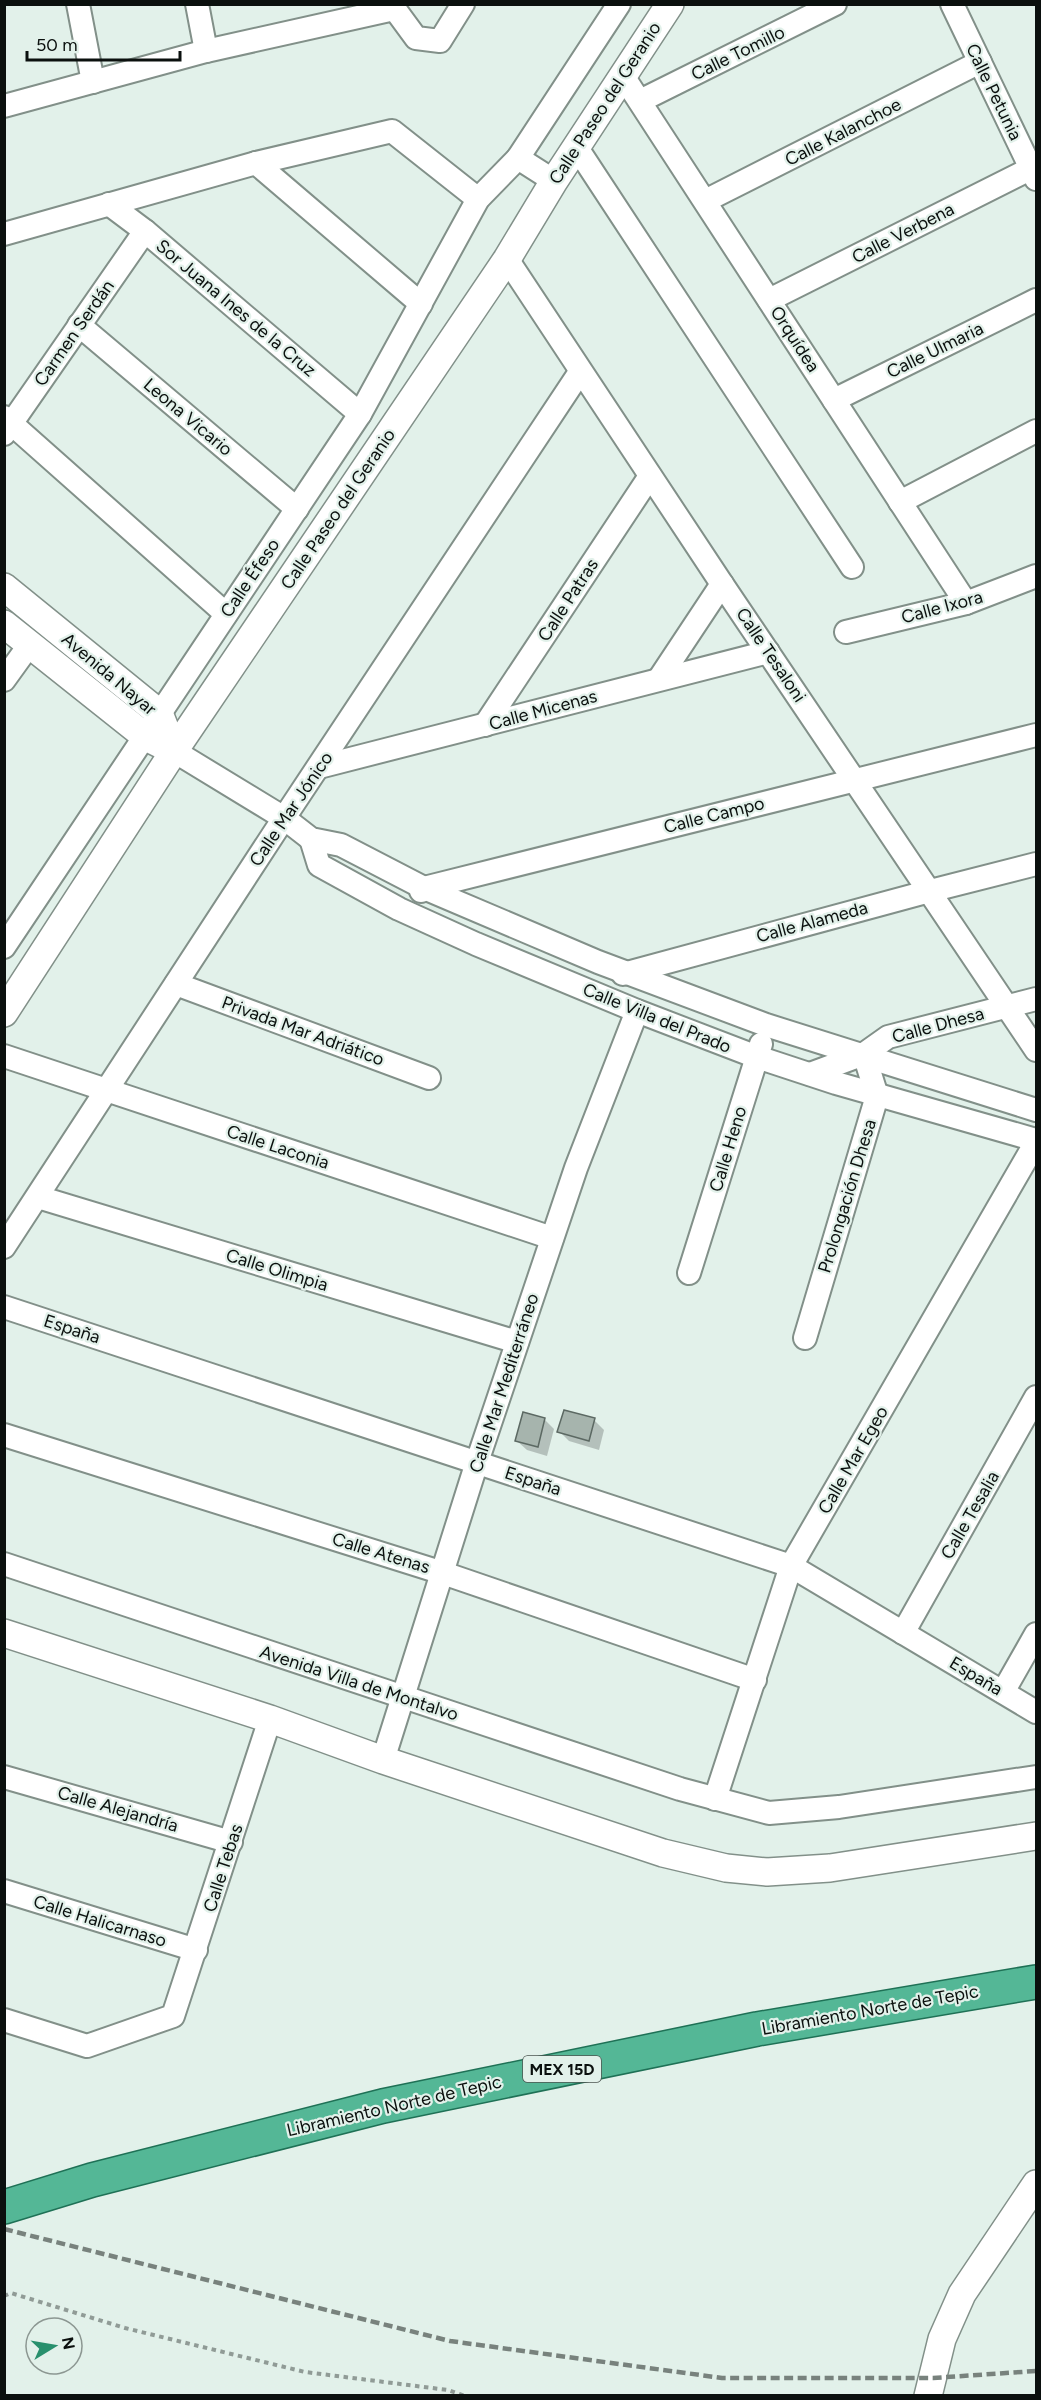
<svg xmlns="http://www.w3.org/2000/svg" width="1041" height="2400" font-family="Figtree,sans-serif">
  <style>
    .shadow { fill: #0003 }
    .building { fill: #a6b4ad; stroke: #5c6963; stroke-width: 1.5 }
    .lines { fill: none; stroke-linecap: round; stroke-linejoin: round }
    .minor-casing { stroke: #829089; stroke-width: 26 }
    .tertiary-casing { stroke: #829089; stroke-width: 30 }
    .trunk-casing { stroke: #1f7156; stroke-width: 36 }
    .path { stroke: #909b96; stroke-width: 4; stroke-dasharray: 4.5 4.5; stroke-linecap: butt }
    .minor { stroke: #fff; stroke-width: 22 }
    .tertiary { stroke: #fff; stroke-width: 27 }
    .trunk { stroke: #54b796; stroke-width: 33 }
    .rail { stroke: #78827d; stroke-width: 4.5; stroke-dasharray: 9 4.5; stroke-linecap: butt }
    .labels { text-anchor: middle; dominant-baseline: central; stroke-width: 4.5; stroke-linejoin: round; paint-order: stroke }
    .shield { fill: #e2f1ea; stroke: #4c5450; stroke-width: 1.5 }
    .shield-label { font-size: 16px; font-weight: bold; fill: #0b100e }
    .street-label { font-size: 18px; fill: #0b100e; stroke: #e2f1ea }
  </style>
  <rect width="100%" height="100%" fill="#e2f1ea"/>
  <g class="shadow">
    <polygon points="544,1419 554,1429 547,1456 527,1450 517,1441"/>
    <polygon points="594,1420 604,1430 599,1450 569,1441 559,1431"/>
  </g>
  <g class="building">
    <polygon points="564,1410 595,1418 589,1441 557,1432"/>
    <polygon points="523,1412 545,1418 538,1447 515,1441"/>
  </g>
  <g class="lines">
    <g class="minor-casing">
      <g id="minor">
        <polyline points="78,4 93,82"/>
        <polyline points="197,4 206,51"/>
        <polyline points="391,4 416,38 440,41 463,4"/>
        <polyline points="952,4 1036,179"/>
        <polyline points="623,76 966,603"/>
        <polyline points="640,101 835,4"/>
        <polyline points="4,106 206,51 394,9"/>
        <polyline points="577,148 852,567"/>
        <polyline points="518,158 554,181"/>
        <polyline points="256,163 421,304"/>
        <polyline points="705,201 980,62"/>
        <polyline points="109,204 145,231 360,414"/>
        <polyline points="4,234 256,163 392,131 478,199"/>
        <polyline points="507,259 722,584 1036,1050"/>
        <polyline points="769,300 1036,166"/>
        <polyline points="79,325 297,509"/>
        <polyline points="834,400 1036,300"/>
        <polyline points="4,417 226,614"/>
        <polyline points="4,434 145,231"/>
        <polyline points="900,502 1036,431"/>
        <polyline points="846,632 966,603 1036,576"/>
        <polyline points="659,679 722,584"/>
        <polyline points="4,680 30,644"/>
        <polyline points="485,725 650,476"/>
        <polyline points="174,751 284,818 311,839 341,845 424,888 598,962 766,1025 1036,1110"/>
        <polyline points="319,767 768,652"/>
        <polyline points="311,839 319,865 399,909 476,944 637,1011 757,1057 836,1083 1036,1140"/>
        <polyline points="421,891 424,888 1036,735"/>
        <polyline points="4,947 360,414 478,199 518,158 619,4"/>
        <polyline points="623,974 930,891 1036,864"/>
        <polyline points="176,984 429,1078"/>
        <polyline points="4,1056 552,1238"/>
        <polyline points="810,1074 864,1054 888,1037 1036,999"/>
        <polyline points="38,1197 517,1342"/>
        <polyline points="4,1247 284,818 580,372"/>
        <polyline points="689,1273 761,1044"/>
        <polyline points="4,1307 791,1566 1036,1712"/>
        <polyline points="805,1338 877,1096 864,1054"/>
        <polyline points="4,1435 443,1573 755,1680"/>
        <polyline points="4,1564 680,1789 769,1813 839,1807 1036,1777"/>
        <polyline points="903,1633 1036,1397"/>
        <polyline points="1003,1692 1036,1634"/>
        <polyline points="383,1760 477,1462 576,1168 637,1011"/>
        <polyline points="4,1777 231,1842"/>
        <polyline points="715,1799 791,1566 1036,1142"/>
        <polyline points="4,1891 196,1950"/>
        <polyline points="4,2020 87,2046 173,2016 270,1719"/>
      </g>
    </g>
    <g class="tertiary-casing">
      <g id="tertiary">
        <polyline points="4,587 159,713 174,751"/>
        <polyline points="4,624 146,737 174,751"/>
        <polyline points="4,1013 174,751 507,259 554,181 670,4"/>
        <polyline points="4,1633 270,1719 383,1760 663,1853 726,1868 767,1872 830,1868 1036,1836"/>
        <polyline points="928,2396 942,2339 962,2294 1036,2184"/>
      </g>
    </g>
    <g class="trunk-casing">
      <polyline id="trunk" points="4,2207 92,2180 383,2106 757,2029 1036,1982"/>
    </g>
    <polyline class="path" points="4,2296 11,2293 125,2328 305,2372 448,2390 465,2396"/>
    <use href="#minor" class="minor"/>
    <use href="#tertiary" class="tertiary"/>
    <use href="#trunk" class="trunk"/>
    <polyline class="rail" points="4,2229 450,2341 722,2378 933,2378 1036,2371"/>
  </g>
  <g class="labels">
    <rect class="shield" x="523" y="2056" width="78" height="26" rx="4.5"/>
    <g class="shield-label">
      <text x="562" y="2069">MEX 15D</text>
    </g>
    <g class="street-label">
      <text transform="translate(738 53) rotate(-26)">Calle Tomillo</text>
      <text transform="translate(994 92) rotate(64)">Calle Petunia</text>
      <text transform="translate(605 103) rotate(-57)">Calle Paseo del Geranio</text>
      <text transform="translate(843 132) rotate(-27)">Calle Kalanchoe</text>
      <text transform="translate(903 233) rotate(-27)">Calle Verbena</text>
      <text transform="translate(236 308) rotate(40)">Sor Juana Ines de la Cruz</text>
      <text transform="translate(74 333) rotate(-55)">Carmen Serdán</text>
      <text transform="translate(795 339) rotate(57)">Orquídea</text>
      <text transform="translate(935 350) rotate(-26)">Calle Ulmaria</text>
      <text transform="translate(188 417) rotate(40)">Leona Vicario</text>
      <text transform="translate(338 509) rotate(-56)">Calle Paseo del Geranio</text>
      <text transform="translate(250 578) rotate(-56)">Calle Éfeso</text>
      <text transform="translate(568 600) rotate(-57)">Calle Patras</text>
      <text transform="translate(942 607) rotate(-15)">Calle Ixora</text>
      <text transform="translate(771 655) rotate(56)">Calle Tesaloni</text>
      <text transform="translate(109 674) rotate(40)">Avenida Nayar</text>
      <text transform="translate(543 710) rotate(-15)">Calle Micenas</text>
      <text transform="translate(291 809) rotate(-56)">Calle Mar Jónico</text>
      <text transform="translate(714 815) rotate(-14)">Calle Campo</text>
      <text transform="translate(812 922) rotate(-15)">Calle Alameda</text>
      <text transform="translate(657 1018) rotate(22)">Calle Villa del Prado</text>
      <text transform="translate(938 1025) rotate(-15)">Calle Dhesa</text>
      <text transform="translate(303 1031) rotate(20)">Privada Mar Adriático</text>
      <text transform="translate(278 1147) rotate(18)">Calle Laconia</text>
      <text transform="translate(728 1149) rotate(-73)">Calle Heno</text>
      <text transform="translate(847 1196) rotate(-73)">Prolongación Dhesa</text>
      <text transform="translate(277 1270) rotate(17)">Calle Olimpia</text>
      <text transform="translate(72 1329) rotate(18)">España</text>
      <text transform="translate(504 1383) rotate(-72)">Calle Mar Mediterráneo</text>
      <text transform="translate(853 1460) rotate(-60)">Calle Mar Egeo</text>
      <text transform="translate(533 1481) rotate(18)">España</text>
      <text transform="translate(970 1515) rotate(-60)">Calle Tesalia</text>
      <text transform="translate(381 1553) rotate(17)">Calle Atenas</text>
      <text transform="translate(976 1676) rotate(31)">España</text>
      <text transform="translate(359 1683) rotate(18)">Avenida Villa de Montalvo</text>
      <text transform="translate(118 1809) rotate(16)">Calle Alejandría</text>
      <text transform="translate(223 1868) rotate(-72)">Calle Tebas</text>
      <text transform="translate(100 1921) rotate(17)">Calle Halicarnaso</text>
      <text transform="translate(870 2010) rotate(-10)">Libramiento Norte de Tepic</text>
      <text transform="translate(394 2106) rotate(-13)">Libramiento Norte de Tepic</text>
    </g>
  </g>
  <rect width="1041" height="2400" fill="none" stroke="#0b100e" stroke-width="12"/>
  <g transform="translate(54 2346) rotate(79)"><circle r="28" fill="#e2f1ea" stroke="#8c9792" stroke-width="1.5"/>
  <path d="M0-4.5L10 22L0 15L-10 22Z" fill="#28906d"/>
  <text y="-9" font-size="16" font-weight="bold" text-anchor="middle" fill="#0b100e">N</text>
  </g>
  <path d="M27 51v9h153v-9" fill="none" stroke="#0b100e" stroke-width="3"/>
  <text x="36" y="51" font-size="18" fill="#0b100e" stroke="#e2f1ea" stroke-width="4.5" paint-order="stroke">50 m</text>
</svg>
